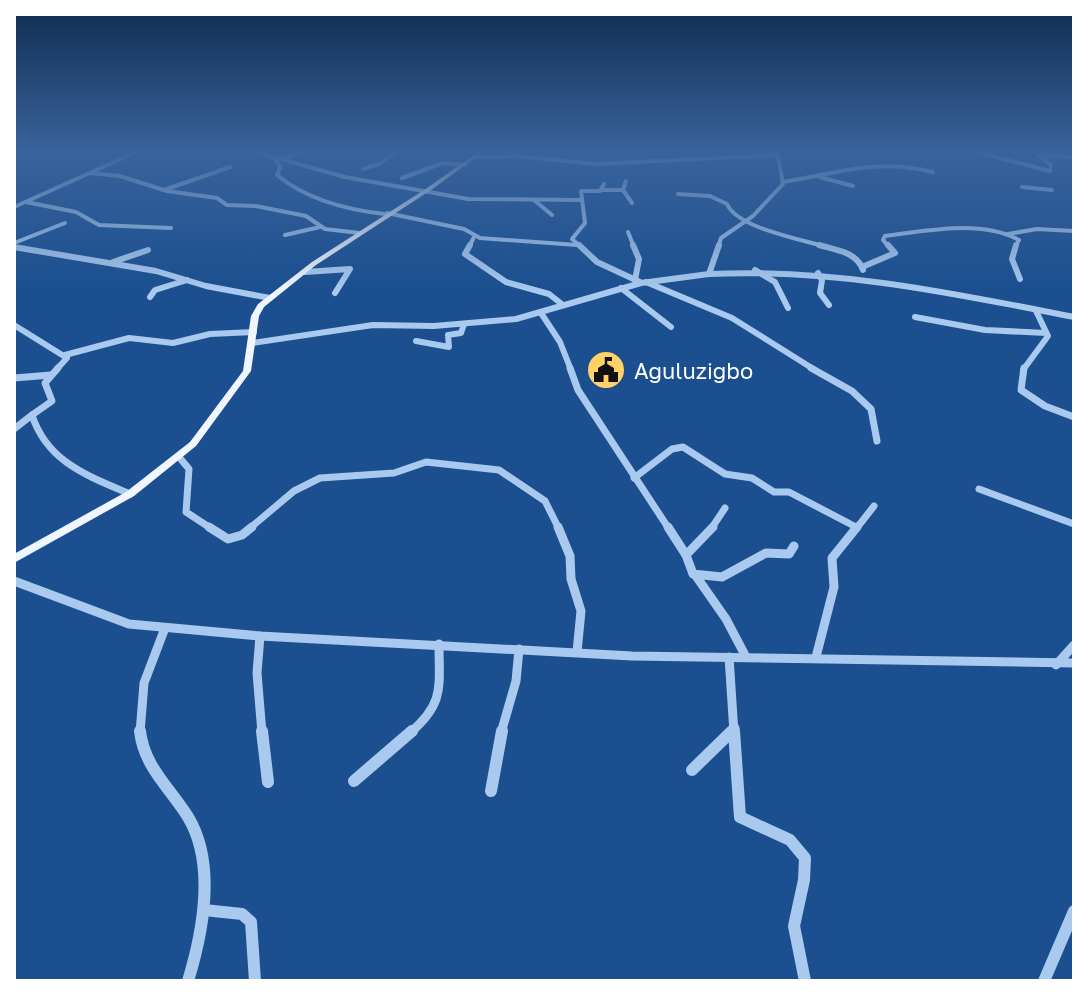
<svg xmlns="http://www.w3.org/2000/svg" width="1088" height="995" font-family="'Golos Text',sans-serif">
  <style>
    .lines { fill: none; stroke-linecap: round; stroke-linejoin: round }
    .minor-far4 { stroke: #a9c9ee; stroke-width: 4 }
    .minor-far3 { stroke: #a9c9ee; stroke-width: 6 }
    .minor-far2 { stroke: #a9c9ee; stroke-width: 7 }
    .minor-far1 { stroke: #a9c9ee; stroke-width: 9 }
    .minor { stroke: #a9c9ee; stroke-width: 12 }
    .major { fill: #f0f6ff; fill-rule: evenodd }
    .labels { text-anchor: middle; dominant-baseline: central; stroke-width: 6; stroke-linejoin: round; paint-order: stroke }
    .poi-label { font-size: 22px; fill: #fff; stroke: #1b4f8f; text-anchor: start }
  </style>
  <rect width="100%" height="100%" fill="#1b4f8f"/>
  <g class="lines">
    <g class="minor-far4">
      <polyline points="249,150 345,177 468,199 582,200"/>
      <polyline points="969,150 1050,171 1051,165 1039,155 1074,157"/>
      <path d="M274 157 280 167 277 175C306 199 348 210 385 214"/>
      <polyline points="475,157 517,156 597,164 778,155"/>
      <polyline points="281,159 307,150"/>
      <polyline points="363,169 381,163 398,150"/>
      <polyline points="91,173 120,176 167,191 217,198 227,205 256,206 306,216 325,229 360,233"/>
      <polyline points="820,177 853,186"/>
      <polyline points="402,178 443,163 465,165"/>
      <polyline points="626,181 623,190 632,203"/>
      <path d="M783 182C838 173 877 158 933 172"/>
      <polyline points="1022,187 1052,190"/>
      <polyline points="164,190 230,167"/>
      <polyline points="601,190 623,190"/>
      <path d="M678 194 710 196 727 204C737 228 801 239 826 247"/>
      <polyline points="534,200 552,215"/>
      <polyline points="26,202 76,212 99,225 171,228"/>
      <polyline points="14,207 141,150"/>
      <polyline points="387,213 464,229 480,238 577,245"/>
      <polyline points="628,232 634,247"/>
      <polyline points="1008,234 1037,229 1074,231"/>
      <polyline points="285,235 320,227"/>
      <polyline points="14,243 65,223"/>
      <polyline points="469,247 474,237"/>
      <polyline points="581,247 572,239 585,223 581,191 600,191 604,184"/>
      <polyline points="718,247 721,238 753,216 783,184 777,150"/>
      <path d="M889 247 883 240 885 236C926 231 981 219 1019 240L1015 247"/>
    </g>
    <g class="minor-far3">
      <polyline points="470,245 465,254 506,282 549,294 563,305"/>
      <polyline points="579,245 597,262 640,282"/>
      <polyline points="633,245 639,259 635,280"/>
      <path d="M819 245C836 250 857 252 863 270"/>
      <polyline points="1016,245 1012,259 1020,279"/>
      <polyline points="14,247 156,271 206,286 270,298"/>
      <polyline points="113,262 148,250"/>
      <polyline points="862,267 895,253 888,245"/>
      <polyline points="755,270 775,282 788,308"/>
      <polyline points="305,272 350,269 335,293"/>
      <polyline points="818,273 822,280 820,293 829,305"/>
      <path d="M709 274C834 268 952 293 1074 317"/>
      <polyline points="646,282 732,318 815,370"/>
      <polyline points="621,288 671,327"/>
      <polyline points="150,297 155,290 187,280"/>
      <polyline points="541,313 560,342 571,370"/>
      <polyline points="915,317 985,330 1046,333"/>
      <polyline points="14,325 67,358 56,370"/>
      <polyline points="416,341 449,347 448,335 461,333 464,324"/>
      <polyline points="252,343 373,325 434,326 516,319 641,283 709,274 719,245"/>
      <polyline points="65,355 129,338 173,343 210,334 254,332"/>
      <polyline points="1023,370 1048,336 1036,311"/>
    </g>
    <g class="minor-far2">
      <path d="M58 368 45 383 52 401 32 415C47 462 88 476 130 494"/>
      <polyline points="570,368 578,390 669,529"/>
      <polyline points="811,368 852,391 871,409 877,441"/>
      <polyline points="1024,368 1021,390 1045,406 1074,417"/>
      <polyline points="14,378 51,375"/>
      <polyline points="14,429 32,415"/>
      <polyline points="179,457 189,469 186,512 212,529"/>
      <polyline points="634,478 672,449 683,447 725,474 752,478 774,492 789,492 856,527"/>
      <polyline points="979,489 1074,524"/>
      <polyline points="249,529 294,491 320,478 394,473 426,462 499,470 545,501 559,529"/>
      <polyline points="711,529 725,508"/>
      <polyline points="856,529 874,506"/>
    </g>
    <g class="minor-far1">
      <polyline points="209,527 228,539 242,535 252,527"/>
      <polyline points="558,527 570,556 571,579 581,611 577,652"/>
      <polyline points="668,527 686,555 693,574 722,577 766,553 789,554 794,546"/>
      <polyline points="686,555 713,527"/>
      <polyline points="696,576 726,619 746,657"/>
      <polyline points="14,581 129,624 260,636 632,656 1074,663"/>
      <polyline points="260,636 257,673 262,733"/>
      <polyline points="729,657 734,733"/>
      <polyline points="816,657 834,587 832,558 857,527"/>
      <polyline points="1056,665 1074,645"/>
      <polyline points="140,733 144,683 165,628"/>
      <path d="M410 733C445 703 439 687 439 644"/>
      <polyline points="501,733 516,681 519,649"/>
      <polyline points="730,733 735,728"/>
    </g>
    <g class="minor">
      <path d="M140 731C144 767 170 788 188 817 216 863 203 932 188 981"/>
      <polyline points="262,731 268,782"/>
      <polyline points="734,731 740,817 790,840 805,858 804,880 794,926 805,981"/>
      <polyline points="692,770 732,731"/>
      <polyline points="354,781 412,731"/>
      <polyline points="491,791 502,731"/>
      <polyline points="204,910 242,914 251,922 255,981"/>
      <polyline points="1044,981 1074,911"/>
    </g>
    <polygon class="major" points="481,150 486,150 431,190 316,265 264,307 259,316 251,371 196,446 134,496 14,563 14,554 126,492 190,442 243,371 251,316 258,304 312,262 427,188"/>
  </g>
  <linearGradient id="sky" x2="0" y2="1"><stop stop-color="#0f2b4f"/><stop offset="0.52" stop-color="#39639b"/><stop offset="1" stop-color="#39639b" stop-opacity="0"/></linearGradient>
  <rect width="1088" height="290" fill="url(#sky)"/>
  <defs>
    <g id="civic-disc" transform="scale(2)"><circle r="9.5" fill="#ffd166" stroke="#1b4f8f"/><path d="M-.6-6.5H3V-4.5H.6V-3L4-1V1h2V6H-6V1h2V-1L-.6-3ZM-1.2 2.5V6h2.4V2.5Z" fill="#111"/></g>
  </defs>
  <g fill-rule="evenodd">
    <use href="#civic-disc" x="606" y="370"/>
  </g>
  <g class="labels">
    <g class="poi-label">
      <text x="634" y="370">Aguluzigbo</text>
    </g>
  </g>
  <rect width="1088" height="995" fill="none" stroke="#ffffff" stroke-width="32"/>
</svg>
